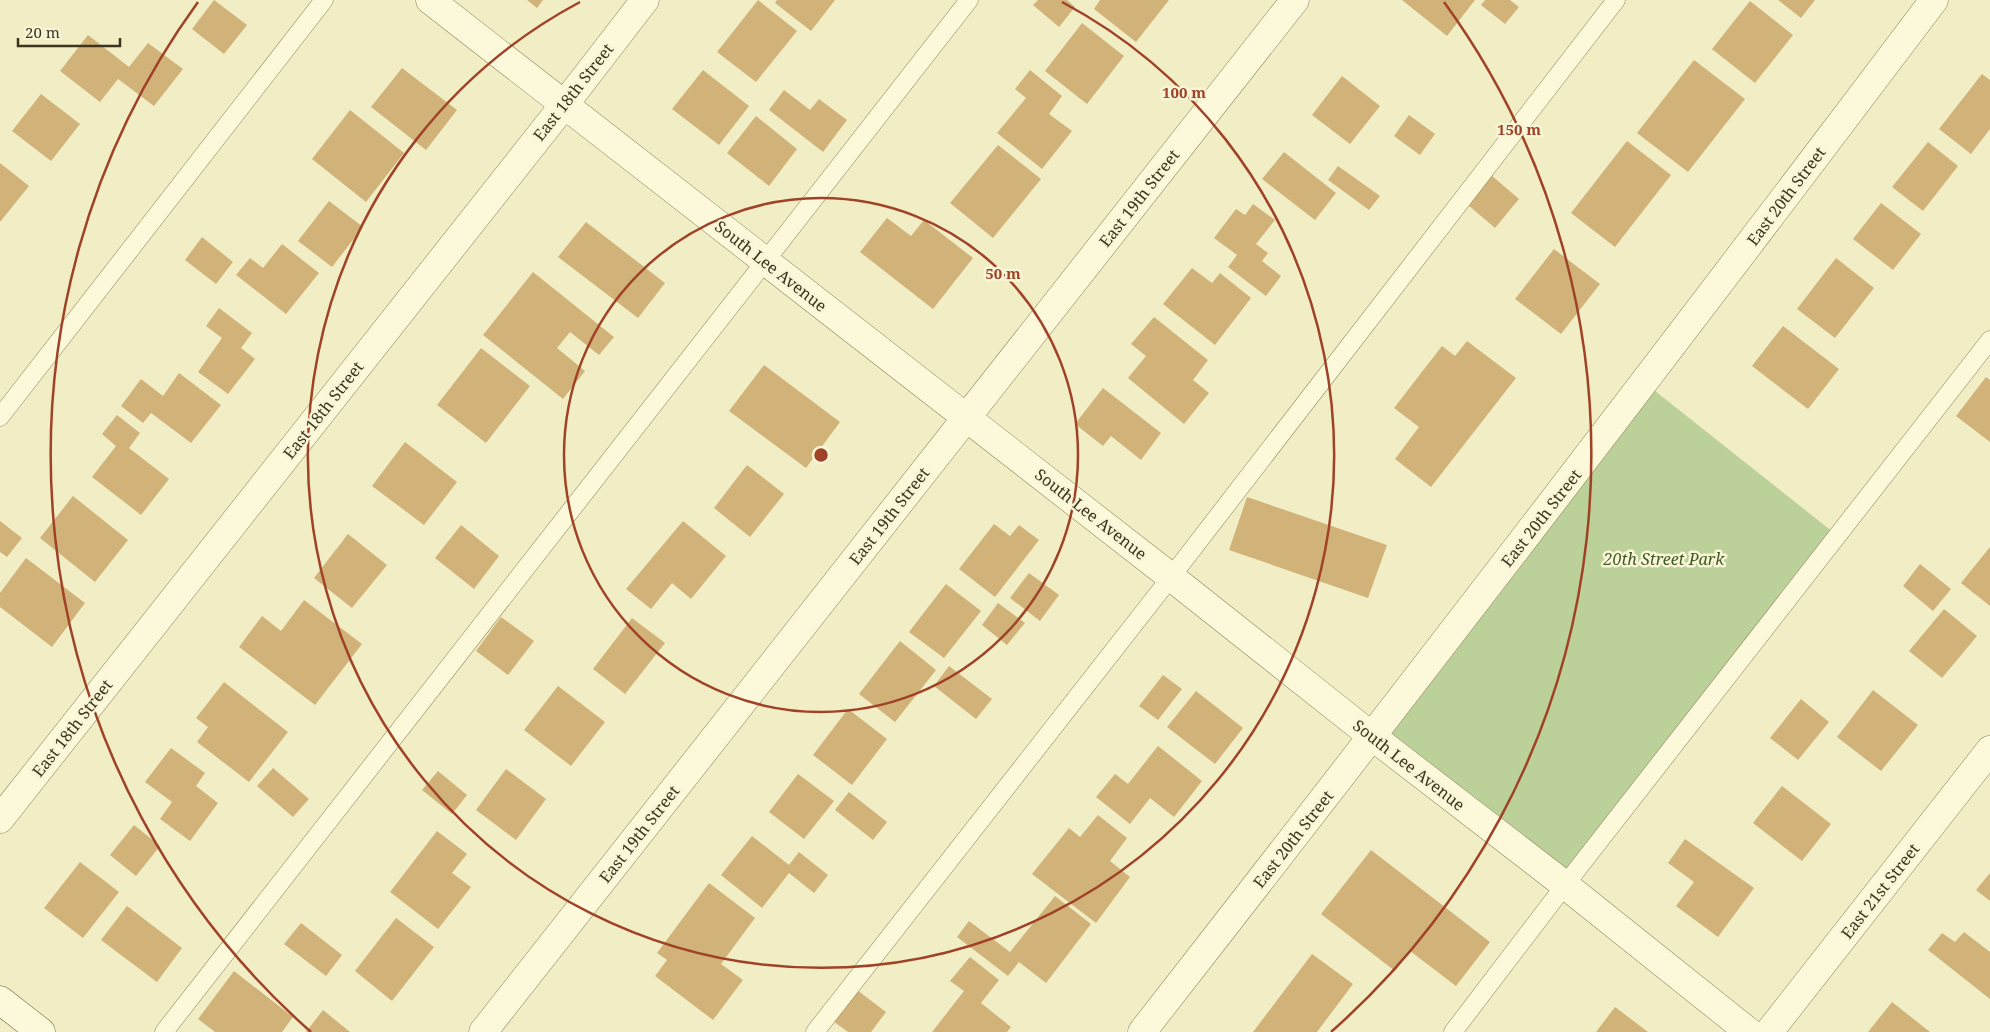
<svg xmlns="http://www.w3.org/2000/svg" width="1990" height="1032" font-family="'Noto Serif',serif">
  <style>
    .green { fill: #bcd099 }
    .building { fill: #d1b37a }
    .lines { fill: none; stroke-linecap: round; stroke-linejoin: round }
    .lane-casing { stroke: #8d825a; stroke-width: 19 }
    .street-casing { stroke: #8d825a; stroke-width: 29 }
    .secondary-casing { stroke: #6f623d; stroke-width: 29 }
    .lane { stroke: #fbf9da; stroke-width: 18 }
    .street { stroke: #fbf9da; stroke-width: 28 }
    .secondary { stroke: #fbf9da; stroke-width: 28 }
    .ring { fill: none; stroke: #a04227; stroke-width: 2.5 }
    .labels { text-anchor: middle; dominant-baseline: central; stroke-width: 5; stroke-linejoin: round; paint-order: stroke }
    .street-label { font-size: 16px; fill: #3d341f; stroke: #f8f6d6 }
    .park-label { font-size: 16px; font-style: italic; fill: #405a24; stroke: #f8f6d6 }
    .centre { fill: #a04227; stroke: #f8f6d6; stroke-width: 2.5 }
    .ring-label { font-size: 15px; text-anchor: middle; font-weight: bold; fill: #a04227; stroke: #f8f6d6; stroke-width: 5; stroke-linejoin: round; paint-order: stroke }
  </style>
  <rect width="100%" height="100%" fill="#f1eec6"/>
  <polygon class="green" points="1645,383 1838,536 1565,885 1373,737"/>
  <g class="building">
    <polygon points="214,0 247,25 224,54 192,29"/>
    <polygon points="527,0 543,0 537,8"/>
    <polygon points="758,0 797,31 756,82 717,52"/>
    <polygon points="777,0 835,0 811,31 775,3"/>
    <polygon points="1038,0 1067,0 1075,7 1059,27 1033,5"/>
    <polygon points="1100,0 1169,0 1136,42 1094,9"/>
    <polygon points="1402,0 1475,0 1447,36"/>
    <polygon points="1485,0 1510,0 1519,7 1505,24 1481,5"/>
    <polygon points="1778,0 1815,0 1801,18"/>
    <polygon points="1750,1 1793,35 1755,83 1712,49"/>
    <polygon points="1082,23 1124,56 1087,104 1045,71"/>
    <polygon points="88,35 129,67 148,43 183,69 154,106 118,79 100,102 60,71"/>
    <polygon points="1694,60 1745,99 1688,172 1637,133"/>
    <polygon points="402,68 457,110 426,150 371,107"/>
    <polygon points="703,70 749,106 719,145 672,109"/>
    <polygon points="1030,70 1062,96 1049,114 1072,131 1042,169 997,133 1026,98 1015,89"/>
    <polygon points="1982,74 1990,80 1990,129 1971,154 1939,129"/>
    <polygon points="1342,76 1380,106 1350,144 1312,115"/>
    <polygon points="784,90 810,110 819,99 847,120 823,152 769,110"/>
    <polygon points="41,94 80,124 51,161 12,131"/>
    <polygon points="350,110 404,153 366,202 312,159"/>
    <polygon points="1409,115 1435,134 1420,155 1394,136"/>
    <polygon points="756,116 797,149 769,186 727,153"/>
    <polygon points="1627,141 1671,175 1615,247 1571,213"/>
    <polygon points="1928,142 1958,166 1923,211 1892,187"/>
    <polygon points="998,145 1041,179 993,238 950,203"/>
    <polygon points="1284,152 1336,193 1315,220 1262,179"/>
    <polygon points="0,163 29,186 0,222"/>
    <polygon points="1338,166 1380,196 1369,210 1328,180"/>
    <polygon points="1491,175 1519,199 1495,228 1467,204"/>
    <polygon points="329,201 363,227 332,267 298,241"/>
    <polygon points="1881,203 1921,234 1893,270 1853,239"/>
    <polygon points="1253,204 1275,220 1256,244 1268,253 1262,261 1281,276 1266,296 1228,267 1237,255 1214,238 1236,209 1245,215"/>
    <polygon points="887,218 911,236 924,220 973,258 933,309 860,252"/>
    <polygon points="586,222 665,283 638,318 558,257"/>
    <polygon points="202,237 233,262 216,284 185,260"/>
    <polygon points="282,244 319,273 286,314 236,275 250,258 263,268"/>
    <polygon points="1554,249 1600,284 1561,334 1515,299"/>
    <polygon points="1836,258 1874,288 1835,338 1797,309"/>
    <polygon points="1192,268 1212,283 1220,273 1251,298 1215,345 1163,304"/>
    <polygon points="533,272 614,337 599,355 570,332 557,348 585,371 563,399 483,335"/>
    <polygon points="219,308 252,333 241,348 255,359 228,394 198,372 222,338 206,326"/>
    <polygon points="1154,317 1208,360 1193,380 1209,393 1184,424 1128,378 1146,356 1131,344"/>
    <polygon points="1783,326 1839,369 1808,409 1752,366"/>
    <polygon points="1467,341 1516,378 1431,487 1395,459 1419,427 1394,408 1442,346 1455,356"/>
    <polygon points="481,348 530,386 486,443 437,405"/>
    <polygon points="764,365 840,422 806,468 729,411"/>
    <polygon points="179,373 221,405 191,443 151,413 143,423 121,406 141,379 163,396"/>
    <polygon points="1986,377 1990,380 1990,442 1956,416"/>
    <polygon points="1103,388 1161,433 1141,460 1111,436 1103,446 1075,424"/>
    <polygon points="117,415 140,433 129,448 169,479 141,515 92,477 116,446 102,434"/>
    <polygon points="405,442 457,482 424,525 372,486"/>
    <polygon points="747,465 784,494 750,537 714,508"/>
    <polygon points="73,496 128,540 95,582 40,538"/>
    <polygon points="1247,497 1387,545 1368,598 1229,550"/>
    <polygon points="0,521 22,538 7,557 0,552"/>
    <polygon points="683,521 726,556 691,599 672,583 651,609 626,589"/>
    <polygon points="994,524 1010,536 1019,525 1039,540 995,597 959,569"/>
    <polygon points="461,525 499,556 474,589 435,558"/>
    <polygon points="348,534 387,565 352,608 314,578"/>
    <polygon points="1990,547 1990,606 1961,583"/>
    <polygon points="26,558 85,603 52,647 0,607 0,593"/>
    <polygon points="1920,564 1951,589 1933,611 1903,586"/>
    <polygon points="1029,573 1059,595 1040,621 1010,598"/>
    <polygon points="946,584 981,611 944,658 909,632"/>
    <polygon points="304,600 362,644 315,705 239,647 262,616 281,631"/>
    <polygon points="998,603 1025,623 1007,645 982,625"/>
    <polygon points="1944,609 1977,636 1942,678 1909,651"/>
    <polygon points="501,617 534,641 508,675 476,651"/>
    <polygon points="632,618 665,643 625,694 593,669"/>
    <polygon points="900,641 936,670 895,722 859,694"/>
    <polygon points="949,666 992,699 976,719 934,686"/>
    <polygon points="1163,675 1182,689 1158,720 1139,706"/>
    <polygon points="224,682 288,732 249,782 197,742 208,727 196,718"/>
    <polygon points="558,686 605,722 571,766 524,730"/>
    <polygon points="1873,690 1918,725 1881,771 1837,737"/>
    <polygon points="1196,691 1243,728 1215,764 1167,727"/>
    <polygon points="1801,699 1829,722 1798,760 1770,738"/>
    <polygon points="848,709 887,739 852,785 813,755"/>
    <polygon points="1158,746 1202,781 1174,817 1150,798 1130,824 1096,797 1115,774 1128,784"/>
    <polygon points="171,748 205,773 196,786 218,803 190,841 160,819 172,802 145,782"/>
    <polygon points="273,768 309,799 293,817 257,786"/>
    <polygon points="506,769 546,799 516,840 476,810"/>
    <polygon points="438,771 467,795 452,814 422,790"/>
    <polygon points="798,774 834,801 804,839 769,812"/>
    <polygon points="1782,786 1831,824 1802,861 1753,823"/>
    <polygon points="849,792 887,822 873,840 835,810"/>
    <polygon points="1098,815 1127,838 1110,861 1130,877 1096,923 1032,874 1069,828 1080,837"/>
    <polygon points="134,825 160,846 136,876 110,855"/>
    <polygon points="437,831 467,854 452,873 471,887 438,929 390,892"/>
    <polygon points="752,836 789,865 799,852 828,875 814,893 789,873 762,908 721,875"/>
    <polygon points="1685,839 1754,888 1718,937 1676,906 1694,882 1668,863"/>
    <polygon points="1371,850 1490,942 1456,986 1410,951 1395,971 1321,914"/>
    <polygon points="80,862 119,892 83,938 44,908"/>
    <polygon points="1990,873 1990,901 1976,890"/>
    <polygon points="709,883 755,918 721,964 743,980 713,1020 655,976 667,960 657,953"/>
    <polygon points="1055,896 1091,924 1046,983 1019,962 1008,976 957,937 969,921 1010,952"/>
    <polygon points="127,906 182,948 157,982 101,940"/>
    <polygon points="396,918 434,947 392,1001 355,971"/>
    <polygon points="301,923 342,955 326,976 284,944"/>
    <polygon points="1964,932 1990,952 1990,999 1928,950 1942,933 1955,942"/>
    <polygon points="1312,954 1353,984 1317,1032 1253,1032"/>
    <polygon points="970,957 999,980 981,1003 1011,1027 1007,1032 932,1032 964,991 950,981"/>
    <polygon points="234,971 293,1017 282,1032 215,1032 198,1019"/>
    <polygon points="857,990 886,1012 871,1032 848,1032 833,1021"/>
    <polygon points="1892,1002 1930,1032 1868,1032"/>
    <polygon points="1615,1007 1648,1032 1596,1032"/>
    <polygon points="323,1010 350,1032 306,1032"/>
  </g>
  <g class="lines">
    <g class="lane-casing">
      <g id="lane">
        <polyline points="0,417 324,0"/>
        <polyline points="164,1032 969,0"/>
        <polyline points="815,1032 1171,577 1616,0"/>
        <polyline points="1453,1032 1565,885 1990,340"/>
      </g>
    </g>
    <g class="street-casing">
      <g id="street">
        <polyline points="430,0 1171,577 1373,737 1565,885 1749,1032"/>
        <polyline points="0,819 564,105 645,0"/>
        <polyline points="483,1032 1295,0"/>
        <path d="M1142 1032C1409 690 1673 346 1934 0"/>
        <polyline points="1769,1032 1990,750"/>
      </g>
    </g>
    <g class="secondary-casing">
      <polyline id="secondary" points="0,1000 41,1032"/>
    </g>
    <use href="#lane" class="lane"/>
    <use href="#street" class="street"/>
    <use href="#secondary" class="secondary"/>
  </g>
  <g class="ring">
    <circle cx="821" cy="455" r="257"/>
    <path d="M1062 2A513 513 0 1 1 580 2"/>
    <path d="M311 1032A770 770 0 0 1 198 2M1444 2A770 770 0 0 1 1331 1032"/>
  </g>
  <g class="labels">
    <g class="street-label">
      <text transform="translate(573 92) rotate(-52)">East 18th Street</text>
      <text transform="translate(1786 196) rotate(-53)">East 20th Street</text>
      <text transform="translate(1139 198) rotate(-52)">East 19th Street</text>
      <text transform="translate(771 266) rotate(38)">South Lee Avenue</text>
      <text transform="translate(323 410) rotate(-52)">East 18th Street</text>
      <text transform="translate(1091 514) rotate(38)">South Lee Avenue</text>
      <text transform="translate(889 516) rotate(-52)">East 19th Street</text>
      <text transform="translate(1541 518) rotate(-52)">East 20th Street</text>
      <text transform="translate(72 728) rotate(-52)">East 18th Street</text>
      <text transform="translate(1409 765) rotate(38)">South Lee Avenue</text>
      <text transform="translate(639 834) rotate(-52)">East 19th Street</text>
      <text transform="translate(1293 839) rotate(-52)">East 20th Street</text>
      <text transform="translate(1880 891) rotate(-52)">East 21st Street</text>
    </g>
    <g class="park-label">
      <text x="1664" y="559">20th Street Park</text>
    </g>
  </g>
  <circle cx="821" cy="455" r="8" class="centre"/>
  <g class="ring-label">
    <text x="1184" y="98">100 m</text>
    <text x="1519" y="135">150 m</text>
    <text x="1003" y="279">50 m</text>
  </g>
  <path d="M18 38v8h102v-8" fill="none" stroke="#3d341f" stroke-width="2.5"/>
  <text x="25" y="38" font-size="15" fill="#3d341f" stroke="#f8f6d6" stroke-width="4" paint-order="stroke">20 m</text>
</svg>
